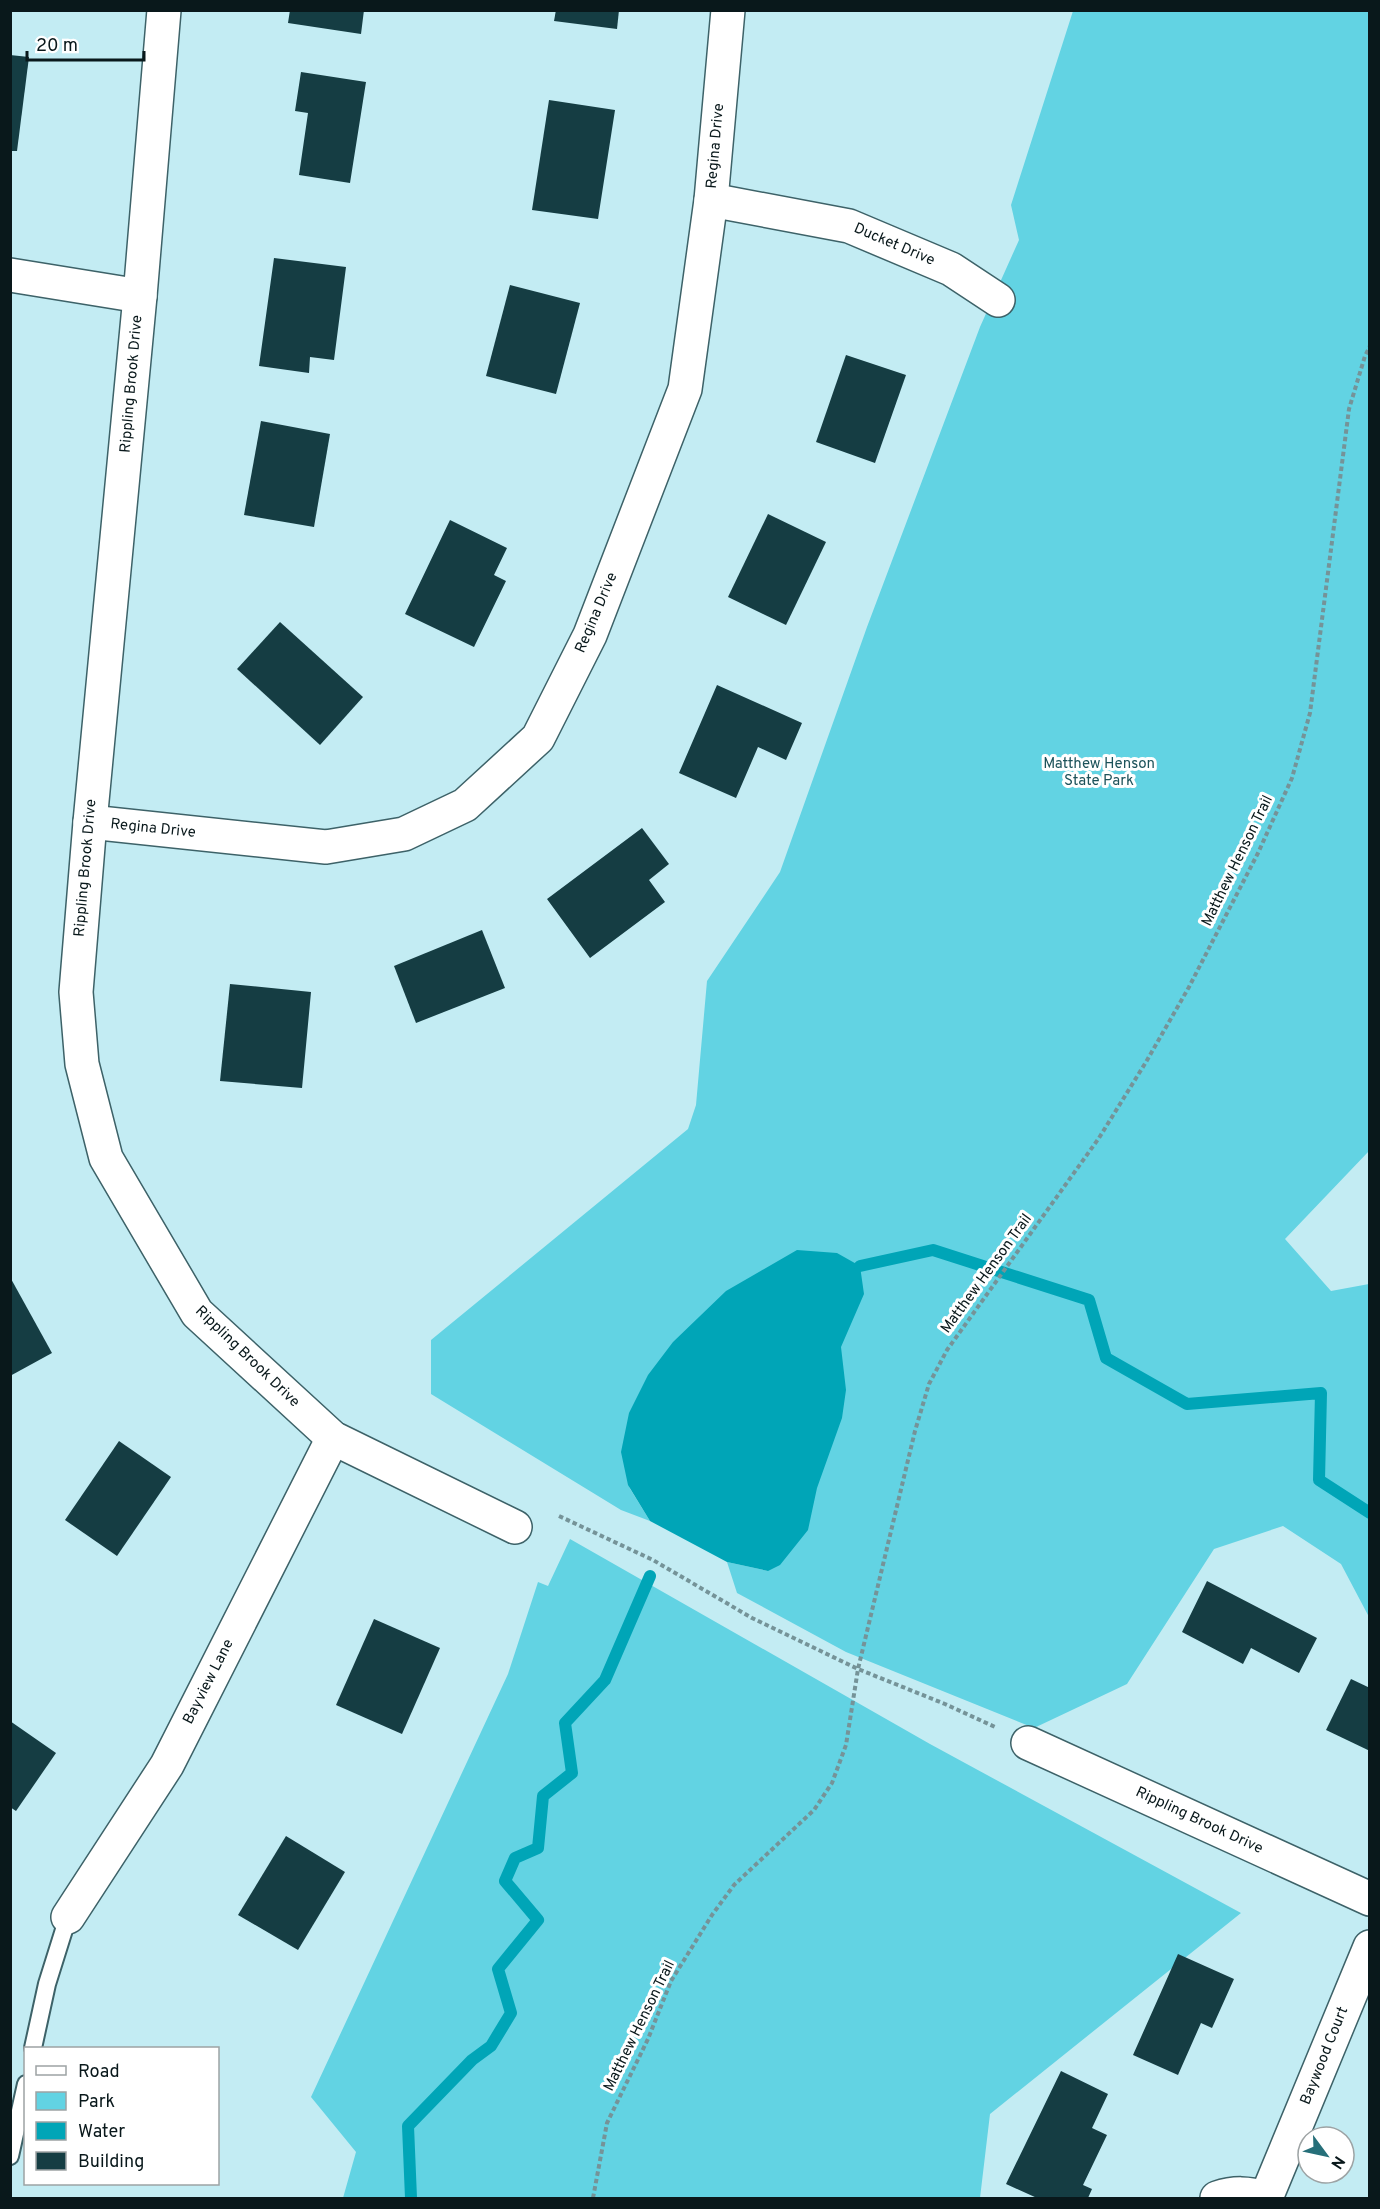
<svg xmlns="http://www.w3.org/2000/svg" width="1380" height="2209" font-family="Overpass,sans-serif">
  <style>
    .green { fill: #62d3e3 }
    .water { fill: #00a5b7 }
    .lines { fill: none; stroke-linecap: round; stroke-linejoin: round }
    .stream { stroke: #00a5b7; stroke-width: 12 }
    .building { fill: #153d43 }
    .lane-casing { stroke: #3d6268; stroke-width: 20 }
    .street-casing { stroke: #3d6268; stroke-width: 36 }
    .secondary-casing { stroke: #3d6268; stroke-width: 36 }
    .path { stroke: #759398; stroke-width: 4; stroke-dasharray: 4.5 3; stroke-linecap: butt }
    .lane { stroke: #fff; stroke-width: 16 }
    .street { stroke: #fff; stroke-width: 33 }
    .secondary { stroke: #fff; stroke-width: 33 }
    .labels { text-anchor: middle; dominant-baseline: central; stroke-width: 6; stroke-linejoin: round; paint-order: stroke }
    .street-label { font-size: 15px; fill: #09181b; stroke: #fff }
    .park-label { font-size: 15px; fill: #1c525a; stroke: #fff }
  </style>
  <rect width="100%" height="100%" fill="#c3ecf3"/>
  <g class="green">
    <polygon points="1073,11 1369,11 1369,1151 1285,1239 1331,1291 1369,1284 1369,1617 1341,1564 1283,1526 1214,1549 1127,1684 1034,1728 846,1652 737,1593 727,1562 768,1571 629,1487 650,1521 621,1510 431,1394 431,1340 688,1129 696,1105 707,981 780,872 867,627 980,327 1019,240 1011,205"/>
    <polygon points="570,1539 930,1744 1241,1913 990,2114 980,2198 343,2198 356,2152 311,2097 508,1674 538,1582 548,1586"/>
  </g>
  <polygon class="water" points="797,1250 837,1253 860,1266 864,1294 841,1347 846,1390 842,1418 817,1488 808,1530 780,1565 768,1571 727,1562 650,1521 628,1485 621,1452 629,1413 648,1375 673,1342 726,1291"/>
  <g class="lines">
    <g class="stream">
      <polyline points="860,1266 933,1250 1089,1300 1106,1358 1187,1404 1321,1393 1319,1480 1370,1513"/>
      <polyline points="411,2198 408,2126 472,2060 491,2046 511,2013 498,1969 538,1920 505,1881 515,1858 538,1848 543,1796 572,1773 565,1723 605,1680 650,1576"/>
    </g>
  </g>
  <g class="building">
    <polygon points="290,10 364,10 361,34 288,23"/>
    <polygon points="556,10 619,10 617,29 554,21"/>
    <polygon points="10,55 29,57 17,151 10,151"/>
    <polygon points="301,72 366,82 350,183 299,175 308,113 295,111"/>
    <polygon points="549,100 615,110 598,219 532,210"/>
    <polygon points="274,258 346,267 334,360 310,357 309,373 259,366"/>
    <polygon points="510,285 580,303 556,394 486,376"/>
    <polygon points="846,355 906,375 875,463 816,442"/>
    <polygon points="261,421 330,434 314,527 244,515"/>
    <polygon points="768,514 826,542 786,625 728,597"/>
    <polygon points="450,520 507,548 494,575 506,581 474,647 405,614"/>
    <polygon points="280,622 363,697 320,745 237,669"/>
    <polygon points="717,685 802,723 786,760 758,747 736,798 679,773"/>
    <polygon points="642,828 669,864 649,880 665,902 590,958 547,899"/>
    <polygon points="482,930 505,988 416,1023 394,966"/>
    <polygon points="230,984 311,992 302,1088 220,1081"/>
    <polygon points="10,1277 52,1353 10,1376"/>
    <polygon points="119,1441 171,1477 117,1556 65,1520"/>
    <polygon points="1207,1581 1317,1638 1299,1673 1251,1648 1243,1664 1182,1632"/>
    <polygon points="374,1619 440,1648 402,1734 336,1705"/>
    <polygon points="1351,1679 1370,1688 1370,1751 1326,1730"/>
    <polygon points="10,1721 56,1753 16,1811 10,1807"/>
    <polygon points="286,1836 345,1872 298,1950 238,1915"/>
    <polygon points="1178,1954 1234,1979 1212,2028 1201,2023 1178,2075 1133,2055"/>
    <polygon points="1061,2071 1108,2094 1092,2128 1107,2135 1083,2185 1092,2189 1088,2198 1037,2198 1006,2184"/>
  </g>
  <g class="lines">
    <g class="lane-casing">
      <g id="lane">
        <polyline points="33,2048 47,1984 68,1917"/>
        <polyline points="10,2156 26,2084"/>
      </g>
    </g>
    <g class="street-casing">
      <g id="street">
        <polyline points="711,200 849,226 951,269 998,300"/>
        <polyline points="140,296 90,822 76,992 82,1064 106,1158 197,1313 333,1438 515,1527"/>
        <polyline points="90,822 326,847 404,834 465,805 538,738 590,635 685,389 711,200 728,10"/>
        <polyline points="1028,1743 1370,1899"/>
        <polyline points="68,1917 167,1765 333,1438"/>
        <path d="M1217 2198C1235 2192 1248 2193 1266 2198L1370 1947"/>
      </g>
    </g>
    <g class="secondary-casing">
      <polyline id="secondary" points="10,275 140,296 164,10"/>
    </g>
    <g class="path">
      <polyline points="559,1516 653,1560 752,1618 858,1669 945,1704 995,1727"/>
      <polyline points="593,2198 607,2123 648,2039 671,1981 712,1915 734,1885 814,1810 832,1783 846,1745 858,1669 915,1431 929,1384 947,1350 1099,1138 1146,1062 1189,987 1258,853 1292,778 1310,713 1349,409 1365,356 1370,346"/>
    </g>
    <use href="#lane" class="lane"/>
    <use href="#street" class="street"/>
    <use href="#secondary" class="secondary"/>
  </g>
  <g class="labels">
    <g class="street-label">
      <text transform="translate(716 146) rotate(-85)">Regina Drive</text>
      <text transform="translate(894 245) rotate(23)">Ducket Drive</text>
      <text transform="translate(132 384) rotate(-85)">Rippling Brook Drive</text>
      <text transform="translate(597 613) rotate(-67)">Regina Drive</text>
      <text transform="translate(153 829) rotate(6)">Regina Drive</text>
      <text transform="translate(1238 861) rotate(-64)">Matthew Henson Trail</text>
      <text transform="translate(86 868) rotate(-85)">Rippling Brook Drive</text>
      <text transform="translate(987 1274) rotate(-54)">Matthew Henson Trail</text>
      <text transform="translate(247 1357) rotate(44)">Rippling Brook Drive</text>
      <text transform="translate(209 1682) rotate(-63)">Bayview Lane</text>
      <text transform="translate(1199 1821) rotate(25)">Rippling Brook Drive</text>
      <text transform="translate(640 2026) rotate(-64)">Matthew Henson Trail</text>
      <text transform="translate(1325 2056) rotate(-68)">Baywood Court</text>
    </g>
    <g class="park-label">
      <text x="1099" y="764">Matthew Henson<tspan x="1099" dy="17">State Park</tspan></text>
    </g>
  </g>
  <rect width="1380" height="2209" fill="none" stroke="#09181b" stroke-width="24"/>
  <rect x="24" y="2047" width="195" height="138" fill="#ffffff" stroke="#9da3a4" stroke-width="1.5"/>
  <rect x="36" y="2066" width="30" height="9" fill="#ffffff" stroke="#9da3a4" stroke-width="1.5"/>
  <text x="78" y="2077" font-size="18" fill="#09181b">Road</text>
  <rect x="36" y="2092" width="30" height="18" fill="#62d3e3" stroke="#9da3a4" stroke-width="1.5"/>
  <text x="78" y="2107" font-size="18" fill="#09181b">Park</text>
  <rect x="36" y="2122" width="30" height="18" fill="#00a5b7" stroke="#9da3a4" stroke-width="1.5"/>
  <text x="78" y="2137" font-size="18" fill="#09181b">Water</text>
  <rect x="36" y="2152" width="30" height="18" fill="#153d43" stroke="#9da3a4" stroke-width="1.5"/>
  <text x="78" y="2167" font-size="18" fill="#09181b">Building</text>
  <g transform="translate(1326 2155) rotate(123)"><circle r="28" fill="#ffffff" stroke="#9da3a4" stroke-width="1.5"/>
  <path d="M0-4.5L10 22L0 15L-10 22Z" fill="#266f79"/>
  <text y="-9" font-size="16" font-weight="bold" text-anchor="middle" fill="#09181b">N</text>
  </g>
  <path d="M27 51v9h117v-9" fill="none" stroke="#09181b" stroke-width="3"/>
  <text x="36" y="51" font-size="18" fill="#09181b" stroke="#ffffff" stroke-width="4.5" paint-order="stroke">20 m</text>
</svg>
